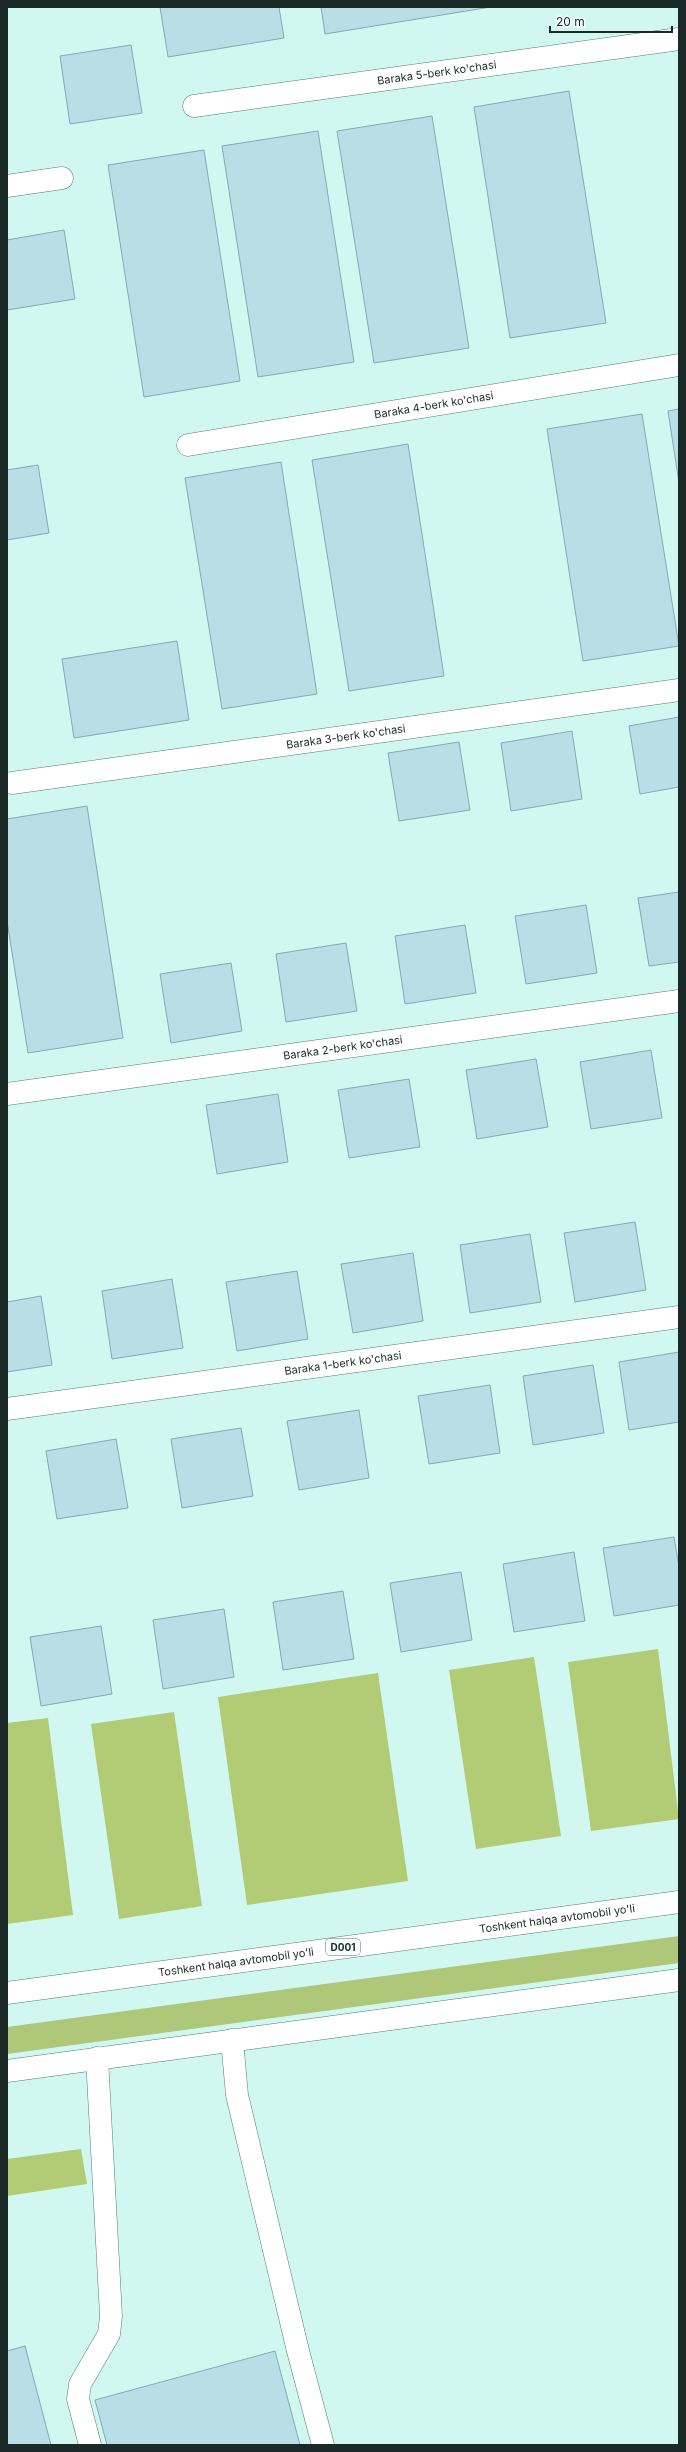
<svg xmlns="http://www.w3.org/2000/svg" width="686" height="2452" font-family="Inter,sans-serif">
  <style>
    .green { fill: #afc779 }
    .forest { fill: #b1cc74 }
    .building { fill: #b8dee6; stroke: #85aab1 }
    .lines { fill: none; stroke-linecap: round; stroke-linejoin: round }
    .minor-casing { stroke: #587b75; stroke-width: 23 }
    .highway-casing { stroke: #587b75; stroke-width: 23 }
    .minor { stroke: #fff; stroke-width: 22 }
    .highway { stroke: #fff; stroke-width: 22 }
    .labels { text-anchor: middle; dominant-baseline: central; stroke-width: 4; stroke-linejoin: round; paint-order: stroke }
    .shield { fill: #f6fdfc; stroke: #5d6967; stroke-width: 1 }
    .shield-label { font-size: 10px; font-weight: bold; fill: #1b2a27 }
    .street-label { font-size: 11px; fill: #1b2a27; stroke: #f6fdfc }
  </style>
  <rect width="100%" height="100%" fill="#d1f8f0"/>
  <polygon class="green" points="679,1936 679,1963 7,2054 7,2027"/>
  <g class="forest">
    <polygon points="658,1649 679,1819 591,1831 568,1662"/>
    <polygon points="534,1657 561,1836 476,1849 449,1670"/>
    <polygon points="378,1673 408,1881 247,1905 218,1697"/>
    <polygon points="174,1712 202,1906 119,1919 91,1724"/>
    <polygon points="48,1718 73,1915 7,1924 7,1723"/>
    <polygon points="81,2149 87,2184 7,2196 7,2159"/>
  </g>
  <g class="building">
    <polygon points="160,7 279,7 284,38 168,57"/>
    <polygon points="321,7 491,7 325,34"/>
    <polygon points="131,45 142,113 70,124 60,56"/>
    <polygon points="569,91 606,323 510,338 474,107"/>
    <polygon points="432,116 469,348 374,363 337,131"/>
    <polygon points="318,131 354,362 258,377 222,146"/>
    <polygon points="204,150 240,381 144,397 108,165"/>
    <polygon points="64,230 75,299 7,310 7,240"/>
    <polygon points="679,409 679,483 668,411"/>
    <polygon points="642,414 679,646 583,661 547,429"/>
    <polygon points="408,444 444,676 349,691 312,460"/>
    <polygon points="281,462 317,694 222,709 185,478"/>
    <polygon points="38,465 49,533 7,540 7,470"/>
    <polygon points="177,641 189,720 74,738 62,659"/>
    <polygon points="679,717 679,787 640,794 629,726"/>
    <polygon points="572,731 582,799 511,811 501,743"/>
    <polygon points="459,742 470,810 399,821 388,753"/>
    <polygon points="87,806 123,1038 28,1053 7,921 7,819"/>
    <polygon points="679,892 679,962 649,966 638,898"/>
    <polygon points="586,905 597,973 526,984 515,916"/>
    <polygon points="465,925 476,993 405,1004 395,936"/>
    <polygon points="346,943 357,1011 286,1022 276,954"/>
    <polygon points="231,963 242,1031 171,1043 160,974"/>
    <polygon points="651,1050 662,1118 591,1129 580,1062"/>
    <polygon points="536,1059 548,1127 477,1139 466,1070"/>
    <polygon points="409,1079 420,1147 349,1158 338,1090"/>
    <polygon points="278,1094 288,1162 217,1174 206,1105"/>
    <polygon points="635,1222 646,1290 575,1302 564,1233"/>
    <polygon points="530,1234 541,1302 470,1313 460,1245"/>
    <polygon points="413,1253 423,1321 353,1333 341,1264"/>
    <polygon points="297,1271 308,1339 237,1351 226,1282"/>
    <polygon points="172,1279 183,1348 112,1359 102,1291"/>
    <polygon points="41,1296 52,1365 7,1372 7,1302"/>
    <polygon points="679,1352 679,1422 629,1430 619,1362"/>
    <polygon points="593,1365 604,1433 533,1445 523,1376"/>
    <polygon points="490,1385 500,1453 429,1464 418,1396"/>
    <polygon points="359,1410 369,1478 299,1490 287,1421"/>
    <polygon points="241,1428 253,1496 182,1508 171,1439"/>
    <polygon points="116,1439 128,1508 57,1519 46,1451"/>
    <polygon points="674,1537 679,1567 679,1605 614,1616 603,1548"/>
    <polygon points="574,1552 585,1621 514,1632 503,1564"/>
    <polygon points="461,1572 472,1640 401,1652 390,1583"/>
    <polygon points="343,1591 354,1659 283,1670 273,1602"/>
    <polygon points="224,1609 234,1677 163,1689 153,1620"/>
    <polygon points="101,1626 112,1694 41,1706 30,1637"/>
    <polygon points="25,2346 51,2445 7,2445 7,2351"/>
    <polygon points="275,2351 300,2445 107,2445 95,2400"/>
  </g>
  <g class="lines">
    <g class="minor-casing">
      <g id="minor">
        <path id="s1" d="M194 106 679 39"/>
        <polyline points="7,186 62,178"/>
        <path id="s2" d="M188 445 679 365"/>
        <path id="s3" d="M12 783 679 690"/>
        <path id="s4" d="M7 1094 679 1001"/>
        <path id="s5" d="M7 1409 679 1317"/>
        <polyline points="232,2040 237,2095 298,2351 323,2445"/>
        <polyline points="90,2445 78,2399 80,2384 109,2334 111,2316 97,2058"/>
      </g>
    </g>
    <g class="highway-casing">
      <g id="highway">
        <path id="s6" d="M7 1993 679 1902"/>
        <polyline points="7,2071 679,1980"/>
      </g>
    </g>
    <use href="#minor" class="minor"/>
    <use href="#highway" class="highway"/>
  </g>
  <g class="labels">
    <rect class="shield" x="326" y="1939" width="34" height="16" rx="3"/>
    <g class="shield-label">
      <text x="343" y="1947">D001</text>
    </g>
    <g class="street-label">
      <text stroke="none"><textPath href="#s1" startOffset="245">Baraka 5-berk ko'chasi</textPath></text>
      <text stroke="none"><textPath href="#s2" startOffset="249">Baraka 4-berk ko'chasi</textPath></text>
      <text stroke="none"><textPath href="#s3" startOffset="337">Baraka 3-berk ko'chasi</textPath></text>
      <text stroke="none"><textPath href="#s4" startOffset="339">Baraka 2-berk ko'chasi</textPath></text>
      <text stroke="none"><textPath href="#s5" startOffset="339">Baraka 1-berk ko'chasi</textPath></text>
      <text stroke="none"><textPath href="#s6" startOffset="555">Toshkent halqa avtomobil yo'li</textPath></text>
      <text stroke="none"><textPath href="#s6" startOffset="231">Toshkent halqa avtomobil yo'li</textPath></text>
    </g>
  </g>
  <rect width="686" height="2452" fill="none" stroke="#1b2a27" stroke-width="16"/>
  <path d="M550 26v6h122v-6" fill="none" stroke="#1b2a27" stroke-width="2"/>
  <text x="556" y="26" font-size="12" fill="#1b2a27" stroke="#f6fdfc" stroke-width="3" paint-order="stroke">20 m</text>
</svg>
